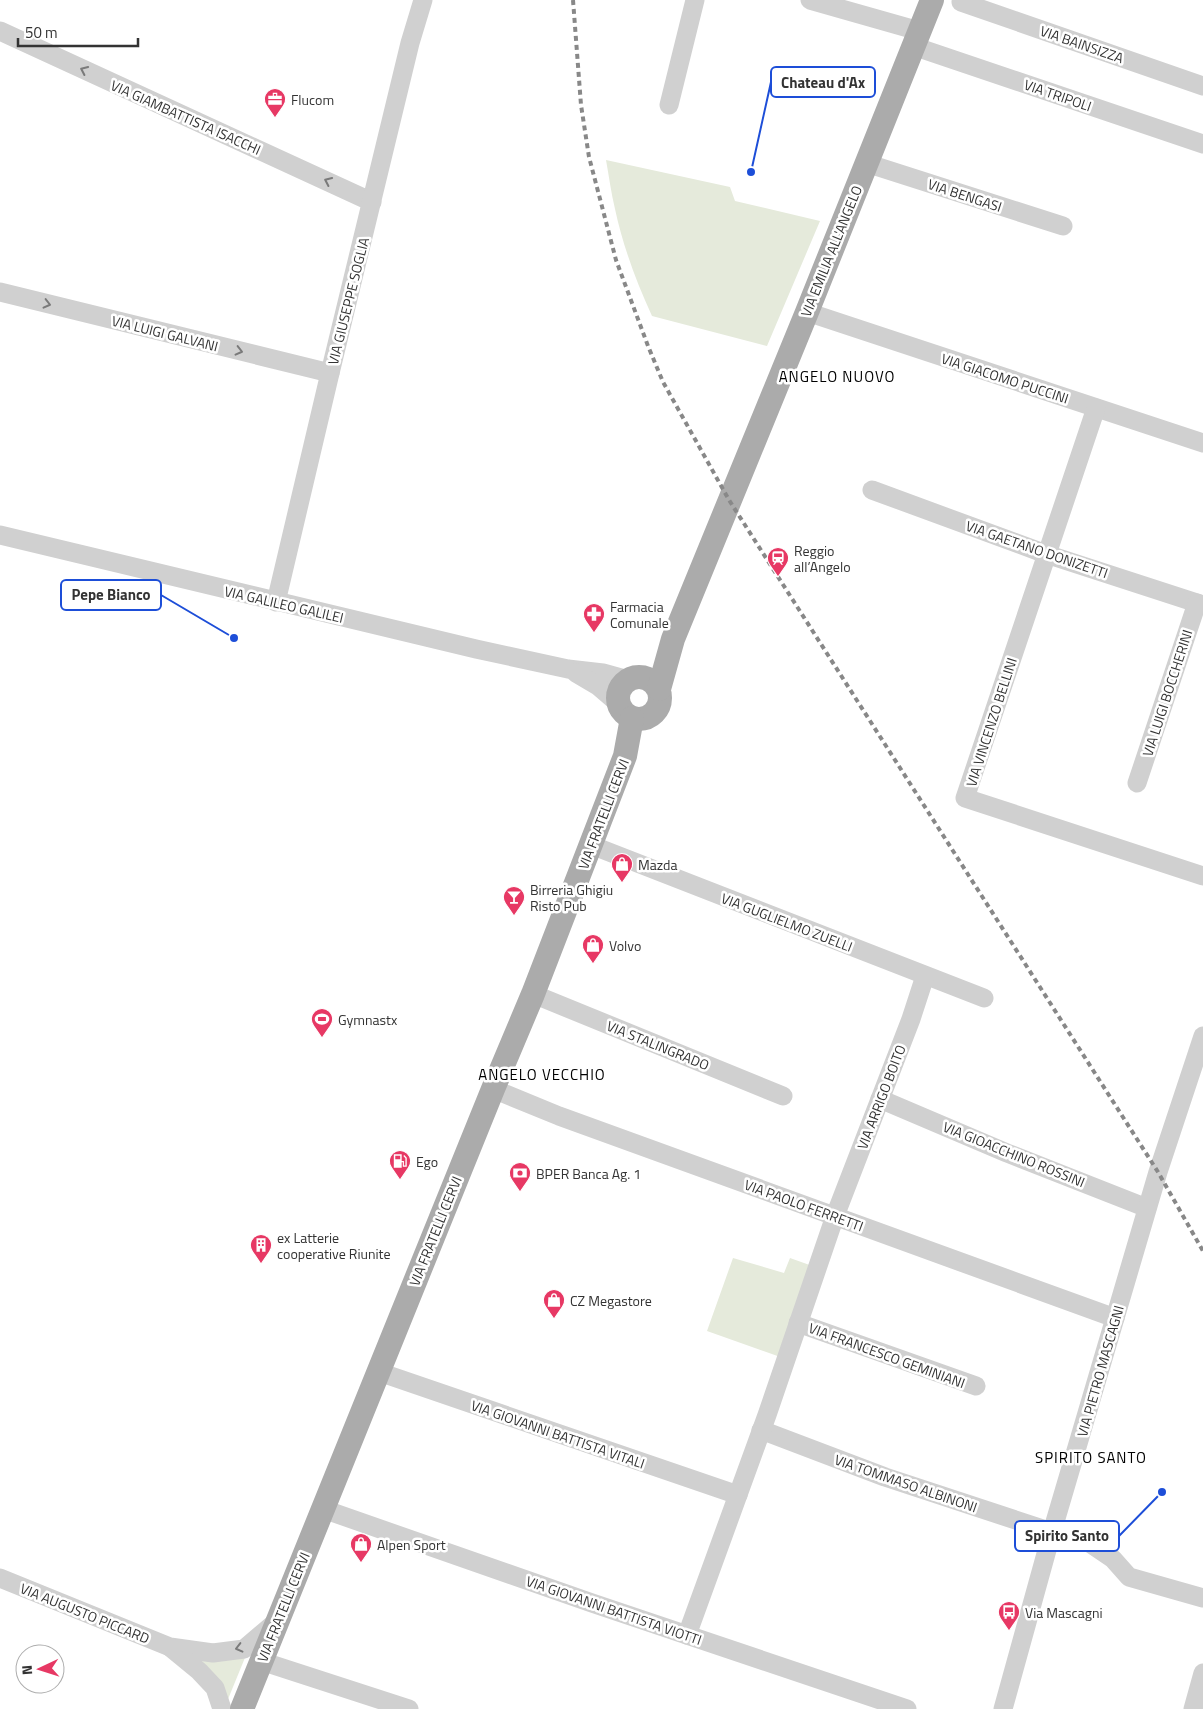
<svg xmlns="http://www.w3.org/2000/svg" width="1203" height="1709" font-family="'Titillium Web',sans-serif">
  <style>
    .green { fill: #e5eadb }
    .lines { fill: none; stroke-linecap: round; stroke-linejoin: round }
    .minor { stroke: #d0d0d0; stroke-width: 19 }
    .major { stroke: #ababab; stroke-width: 24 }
    .rail { stroke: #888; stroke-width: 4; stroke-dasharray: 5 4; stroke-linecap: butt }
    .oneway { stroke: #7a7a7a }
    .labels { text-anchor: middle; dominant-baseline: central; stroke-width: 5; stroke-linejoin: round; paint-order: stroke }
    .street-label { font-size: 14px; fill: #333; stroke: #fff }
    .poi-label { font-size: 14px; fill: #333; stroke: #fff; text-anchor: start }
    .neighbourhood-label { font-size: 15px; letter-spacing: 1px; fill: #000; stroke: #fff }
    .leader { fill: none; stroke: #1d4ed8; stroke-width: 2 }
    .callout-dot { fill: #1d4ed8; stroke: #fff; stroke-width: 2 }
    .callout { fill: #fff; stroke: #1d4ed8; stroke-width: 2 }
    .callout-label { font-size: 15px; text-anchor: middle; font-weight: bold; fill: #333 }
  </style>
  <rect width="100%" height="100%" fill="#fff"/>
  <g class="green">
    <path d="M606 160 730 187 735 201 820 221 767 346 652 316C636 281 623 246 615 209 611 193 609 176 606 160Z"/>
    <polygon points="733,1258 784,1273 790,1258 818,1268 786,1359 707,1331"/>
    <polygon points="251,1643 224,1709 170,1647"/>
  </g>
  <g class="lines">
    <g class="minor">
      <polyline points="810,0 919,31"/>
      <polyline points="961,2 1203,86"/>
      <polyline points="0,31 372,202"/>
      <polyline points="913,46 1203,144"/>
      <polyline points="669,105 695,0"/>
      <polyline points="866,163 1063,226"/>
      <polyline points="0,292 330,373"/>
      <polyline points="807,312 1203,443"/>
      <polyline points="1096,408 965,798 1203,876"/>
      <polyline points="872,490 1046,554 1203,605"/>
      <polyline points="0,535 476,649 568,669 603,673 628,680"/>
      <polyline points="276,602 330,373 410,43 423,0"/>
      <polyline points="576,673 598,686 619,704"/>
      <polyline points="1137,783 1197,603"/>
      <polyline points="591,845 984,998"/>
      <polyline points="533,994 783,1096"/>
      <polyline points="493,1089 559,1116 1115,1318"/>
      <polyline points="880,1099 1007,1153 1147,1208"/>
      <polyline points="798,1323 976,1386"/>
      <polyline points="379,1372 738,1495"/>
      <polyline points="761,1430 885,1477 1052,1532 1082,1538 1113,1559 1129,1577 1203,1598"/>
      <polyline points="323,1509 592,1603 907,1709"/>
      <polyline points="0,1578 170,1647 213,1653 244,1649 277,1621"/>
      <polyline points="687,1635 767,1415 835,1216 911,1019 925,976"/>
      <polyline points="171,1648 199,1671 215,1688 222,1709"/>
      <polyline points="261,1661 409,1709"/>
      <polyline points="1003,1709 1052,1532 1158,1172 1203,1036"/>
      <polyline points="1193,1709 1203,1673"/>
    </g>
    <g class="major">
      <circle cx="639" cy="698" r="21"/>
      <polyline points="659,689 673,639 807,312 932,0"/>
      <polyline points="242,1709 493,1089 533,994 625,756 632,718"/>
    </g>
    <polyline class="rail" points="573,0 581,105 589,157 616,260 648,346 663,382 729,500 1158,1172 1203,1251"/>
  </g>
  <defs><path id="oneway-chevron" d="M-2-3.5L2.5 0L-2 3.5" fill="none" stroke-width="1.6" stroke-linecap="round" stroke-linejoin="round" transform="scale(1.25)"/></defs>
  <g class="oneway">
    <use href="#oneway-chevron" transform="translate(84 70) rotate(-155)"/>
    <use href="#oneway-chevron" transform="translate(328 181) rotate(-155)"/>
    <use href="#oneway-chevron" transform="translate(47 304) rotate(14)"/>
    <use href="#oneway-chevron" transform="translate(239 351) rotate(14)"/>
    <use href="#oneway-chevron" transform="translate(239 1648) rotate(166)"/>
  </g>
  <defs>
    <g id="office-pin" transform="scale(1.125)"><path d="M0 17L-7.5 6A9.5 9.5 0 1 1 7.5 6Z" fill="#e73864" stroke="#fff"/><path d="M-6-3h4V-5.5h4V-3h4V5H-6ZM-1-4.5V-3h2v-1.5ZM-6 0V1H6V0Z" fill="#fff"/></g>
    <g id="station-pin" transform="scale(1.125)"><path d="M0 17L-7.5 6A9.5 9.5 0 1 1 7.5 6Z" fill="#e73864" stroke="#fff"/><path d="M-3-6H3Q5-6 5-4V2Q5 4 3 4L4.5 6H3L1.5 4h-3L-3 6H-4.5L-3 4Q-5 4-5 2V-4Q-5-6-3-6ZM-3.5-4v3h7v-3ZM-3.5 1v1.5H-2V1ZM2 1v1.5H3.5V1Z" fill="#fff"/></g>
    <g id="pharmacy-pin" transform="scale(1.125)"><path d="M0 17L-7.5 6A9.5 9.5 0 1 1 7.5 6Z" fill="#e73864" stroke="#fff"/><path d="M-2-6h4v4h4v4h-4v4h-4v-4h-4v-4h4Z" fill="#fff"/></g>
    <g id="shop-pin" transform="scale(1.125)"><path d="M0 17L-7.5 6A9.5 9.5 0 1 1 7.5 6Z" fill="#e73864" stroke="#fff"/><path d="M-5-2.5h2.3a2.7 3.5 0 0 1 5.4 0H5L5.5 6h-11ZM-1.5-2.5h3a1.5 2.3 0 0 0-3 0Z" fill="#fff"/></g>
    <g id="bar-pin" transform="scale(1.125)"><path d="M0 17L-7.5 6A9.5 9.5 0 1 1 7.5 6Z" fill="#e73864" stroke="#fff"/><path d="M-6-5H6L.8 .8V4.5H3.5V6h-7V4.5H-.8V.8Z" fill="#fff"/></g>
    <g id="stadium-pin" transform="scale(1.125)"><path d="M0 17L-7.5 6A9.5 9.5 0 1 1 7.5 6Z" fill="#e73864" stroke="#fff"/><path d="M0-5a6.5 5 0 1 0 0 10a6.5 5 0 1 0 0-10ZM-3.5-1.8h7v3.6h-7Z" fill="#fff"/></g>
    <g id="fuel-pin" transform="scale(1.125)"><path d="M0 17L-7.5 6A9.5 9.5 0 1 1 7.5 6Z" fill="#e73864" stroke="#fff"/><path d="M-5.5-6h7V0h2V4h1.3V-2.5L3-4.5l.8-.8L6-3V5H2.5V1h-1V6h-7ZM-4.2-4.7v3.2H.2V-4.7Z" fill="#fff"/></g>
    <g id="bank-pin" transform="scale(1.125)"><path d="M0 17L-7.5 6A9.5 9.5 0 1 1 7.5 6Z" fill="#e73864" stroke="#fff"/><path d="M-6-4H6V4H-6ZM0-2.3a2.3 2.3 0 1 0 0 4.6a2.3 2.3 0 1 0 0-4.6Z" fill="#fff"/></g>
    <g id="building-pin" transform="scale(1.125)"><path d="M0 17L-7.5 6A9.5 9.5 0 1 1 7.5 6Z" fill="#e73864" stroke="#fff"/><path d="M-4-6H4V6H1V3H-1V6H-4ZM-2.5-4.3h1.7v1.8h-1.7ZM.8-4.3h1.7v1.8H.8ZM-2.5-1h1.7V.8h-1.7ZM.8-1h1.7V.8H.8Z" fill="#fff"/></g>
    <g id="bus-pin" transform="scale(1.125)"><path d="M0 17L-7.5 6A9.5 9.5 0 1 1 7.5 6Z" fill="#e73864" stroke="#fff"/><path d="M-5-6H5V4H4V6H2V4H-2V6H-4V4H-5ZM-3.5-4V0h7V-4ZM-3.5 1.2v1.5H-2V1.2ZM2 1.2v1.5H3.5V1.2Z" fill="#fff"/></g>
  </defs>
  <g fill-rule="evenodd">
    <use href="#office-pin" x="275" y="99"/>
    <use href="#station-pin" x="778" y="558"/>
    <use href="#pharmacy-pin" x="594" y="614"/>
    <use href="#shop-pin" x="622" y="864"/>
    <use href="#bar-pin" x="514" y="897"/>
    <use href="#shop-pin" x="593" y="945"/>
    <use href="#stadium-pin" x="322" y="1019"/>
    <use href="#fuel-pin" x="400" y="1161"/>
    <use href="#bank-pin" x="520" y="1173"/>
    <use href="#building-pin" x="261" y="1245"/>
    <use href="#shop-pin" x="554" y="1300"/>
    <use href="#shop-pin" x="361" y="1544"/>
    <use href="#bus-pin" x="1009" y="1612"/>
  </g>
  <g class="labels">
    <g class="street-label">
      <text transform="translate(1082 44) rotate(19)">VIA BAINSIZZA</text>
      <text transform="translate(1058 95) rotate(19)">VIA TRIPOLI</text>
      <text transform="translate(186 117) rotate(24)">VIA GIAMBATTISTA ISACCHI</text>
      <text transform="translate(965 195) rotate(18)">VIA BENGASI</text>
      <text transform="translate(831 251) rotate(-68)">VIA EMILIA ALL'ANGELO</text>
      <text transform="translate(348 301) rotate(-76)">VIA GIUSEPPE SOGLIA</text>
      <text transform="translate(165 333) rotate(14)">VIA LUIGI GALVANI</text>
      <text transform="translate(1005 378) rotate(18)">VIA GIACOMO PUCCINI</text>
      <text transform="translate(1037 549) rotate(19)">VIA GAETANO DONIZETTI</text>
      <text transform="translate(284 604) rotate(13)">VIA GALILEO GALILEI</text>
      <text transform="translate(1167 693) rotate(-72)">VIA LUIGI BOCCHERINI</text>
      <text transform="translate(991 722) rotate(-72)">VIA VINCENZO BELLINI</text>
      <text transform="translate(603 814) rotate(-69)">VIA FRATELLI CERVI</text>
      <text transform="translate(787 922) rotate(21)">VIA GUGLIELMO ZUELLI</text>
      <text transform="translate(658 1045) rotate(22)">VIA STALINGRADO</text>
      <text transform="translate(881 1097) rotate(-69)">VIA ARRIGO BOITO</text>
      <text transform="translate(1014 1154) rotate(22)">VIA GIOACCHINO ROSSINI</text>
      <text transform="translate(804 1205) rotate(20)">VIA PAOLO FERRETTI</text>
      <text transform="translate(435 1231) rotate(-68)">VIA FRATELLI CERVI</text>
      <text transform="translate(887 1355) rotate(20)">VIA FRANCESCO GEMINIANI</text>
      <text transform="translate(1100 1371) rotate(-74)">VIA PIETRO MASCAGNI</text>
      <text transform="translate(558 1434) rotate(19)">VIA GIOVANNI BATTISTA VITALI</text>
      <text transform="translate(906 1483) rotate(19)">VIA TOMMASO ALBINONI</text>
      <text transform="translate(283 1607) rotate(-68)">VIA FRATELLI CERVI</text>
      <text transform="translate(614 1610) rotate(19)">VIA GIOVANNI BATTISTA VIOTTI</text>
      <text transform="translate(85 1613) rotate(22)">VIA AUGUSTO PICCARD</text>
    </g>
    <g class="poi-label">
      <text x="291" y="99">Flucom</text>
      <text x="794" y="550">Reggio<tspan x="794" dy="16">all’Angelo</tspan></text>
      <text x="610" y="606">Farmacia<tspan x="610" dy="16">Comunale</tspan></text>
      <text x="638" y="864">Mazda</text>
      <text x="530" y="889">Birreria Ghigiu<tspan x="530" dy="16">Risto Pub</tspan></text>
      <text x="609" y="945">Volvo</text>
      <text x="338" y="1019">Gymnastx</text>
      <text x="416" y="1161">Ego</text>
      <text x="536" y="1173">BPER Banca Ag. 1</text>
      <text x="277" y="1237">ex Latterie<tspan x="277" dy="16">cooperative Riunite</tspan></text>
      <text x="570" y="1300">CZ Megastore</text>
      <text x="377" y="1544">Alpen Sport</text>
      <text x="1025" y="1612">Via Mascagni</text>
    </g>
    <g class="neighbourhood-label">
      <text x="837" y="376">ANGELO NUOVO</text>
      <text x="542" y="1074">ANGELO VECCHIO</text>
      <text x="1091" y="1457">SPIRITO SANTO</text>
    </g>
  </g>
  <path class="leader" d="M751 172L771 82M234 638L161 595M1162 1492L1119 1536"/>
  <g class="callout-dot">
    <circle cx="751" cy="172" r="5"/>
    <circle cx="234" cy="638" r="5"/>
    <circle cx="1162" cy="1492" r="5"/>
  </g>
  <g class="callout">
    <rect x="771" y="67" width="104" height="30" rx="5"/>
    <rect x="61" y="580" width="100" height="30" rx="5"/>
    <rect x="1015" y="1521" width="104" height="30" rx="5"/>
  </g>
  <g class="callout-label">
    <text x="823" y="88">Chateau d'Ax</text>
    <text x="111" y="600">Pepe Bianco</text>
    <text x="1067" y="1541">Spirito Santo</text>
  </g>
  <g transform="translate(40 1669) rotate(266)"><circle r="24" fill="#ffffff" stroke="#adadad"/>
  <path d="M0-4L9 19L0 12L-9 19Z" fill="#e73864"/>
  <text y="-8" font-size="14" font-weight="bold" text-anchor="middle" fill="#333333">N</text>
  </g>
  <path d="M18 38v8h120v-8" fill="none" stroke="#333333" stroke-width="2.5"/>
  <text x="25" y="38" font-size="15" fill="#333333" stroke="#ffffff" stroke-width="4" paint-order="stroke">50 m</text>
</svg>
